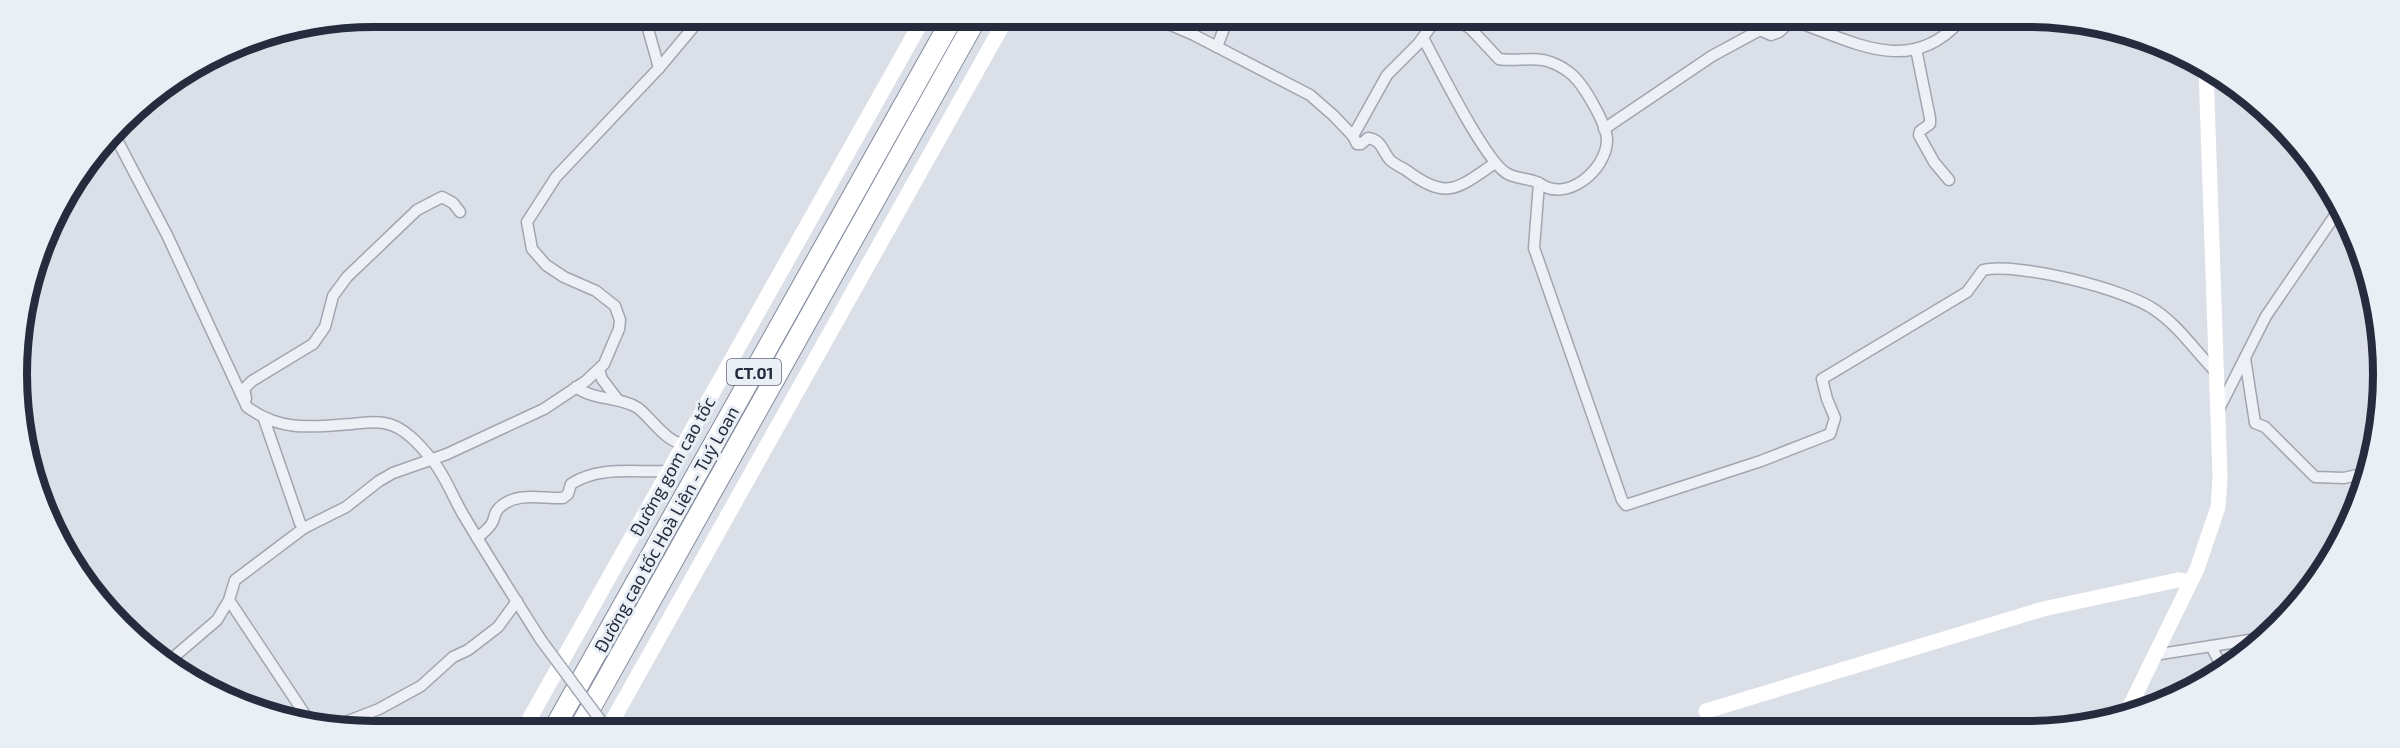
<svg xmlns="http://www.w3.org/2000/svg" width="2400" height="748" font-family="'Exo 2',sans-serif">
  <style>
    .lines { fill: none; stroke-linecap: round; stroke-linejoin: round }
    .street-casing { stroke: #a0a6b1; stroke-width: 13 }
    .highway-casing { stroke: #828b9e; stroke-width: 22 }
    .street { stroke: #eef0f5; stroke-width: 10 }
    .secondary { stroke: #fff; stroke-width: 15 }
    .highway { stroke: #fff; stroke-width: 20 }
    .street-bridge-casing { stroke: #a0a6b1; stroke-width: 13; stroke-linecap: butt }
    .street-bridge { stroke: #eef0f5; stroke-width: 10 }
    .labels { text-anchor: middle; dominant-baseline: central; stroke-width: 6; stroke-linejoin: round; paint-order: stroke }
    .shield { fill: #eaeef5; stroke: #5f6675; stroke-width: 1.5 }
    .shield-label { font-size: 16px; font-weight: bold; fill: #242c3e }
    .street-label { font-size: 18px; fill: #242c3e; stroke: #eaeef5 }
    .rim { fill: none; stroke: #242c3e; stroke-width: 8 }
  </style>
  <rect width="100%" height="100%" fill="#dbdfe7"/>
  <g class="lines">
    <g class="street-casing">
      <g id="street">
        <polyline points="645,18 659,68"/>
        <path d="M1159 20 1194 35 1310 95 1334 116 1353 136 1357 144H1361L1368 138C1382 140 1382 151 1390 160 1394 164 1401 167 1406 170 1447 201 1457 189 1495 163"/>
        <path d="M1459 21 1471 29 1499 59C1515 62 1535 56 1550 62 1556 64 1565 69 1570 73 1583 83 1607 124 1607 141 1606 170 1566 204 1539 183"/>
        <path d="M1797 22C1852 41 1909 76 1958 23"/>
        <polyline points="1760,30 1771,35 1779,32 1790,22"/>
        <path d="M1423 38C1437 63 1486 164 1508 174 1517 179 1529 178 1539 183L1534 248 1622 500 1626 505 1761 461 1830 434 1835 418 1827 399 1822 379 1967 292 1983 270C2017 262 2126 289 2155 310 2179 326 2196 352 2216 372"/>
        <polyline points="1217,47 1227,20"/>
        <polyline points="1916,49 1930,118 1930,124 1920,131 1919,135 1934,162 1949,180"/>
        <polyline points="1604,129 1712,56 1760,30"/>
        <path d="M115 136 167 235 247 407C282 432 311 427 352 424 362 423 373 421 384 423 404 426 420 445 433 461 446 477 453 498 464 516 489 558 515 599 541 640"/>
        <polyline points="1353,136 1387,75 1418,44 1435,21"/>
        <polyline points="2245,358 2255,423 2265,427 2315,477 2344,478 2366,473"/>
        <polyline points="599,370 602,379 618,400"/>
        <path d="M576 387C594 401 619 396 638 408 651 418 669 446 685 443"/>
        <polyline points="246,398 244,389 252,381 313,344 325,327 333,296 347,277 417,210 442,197 453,203 460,212"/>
        <polyline points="2219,409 2266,316 2338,211"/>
        <polyline points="264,419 300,523 304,528"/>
        <path d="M477 538C482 534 491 527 493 521 495 516 494 513 499 508 516 491 542 499 563 498L568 494 571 484C600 465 636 473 669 471"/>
        <polyline points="2211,646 2222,667"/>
        <polyline points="2154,655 2256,639 2258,642"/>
        <polyline points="169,665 175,656 217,620 229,600"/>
        <polyline points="312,725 229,600 235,580 304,528 346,507 379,481 393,473 447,454 544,409 586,381 604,364 619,329 620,320 615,306 596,291 564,277 546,265 532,249 527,222 556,177 659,68 701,18"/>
        <polyline points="338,725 379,709 421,686 453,657 468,650 498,627 517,601"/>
      </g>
    </g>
    <g class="highway-casing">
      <g id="highway">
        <polyline points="556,725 952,19"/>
        <polyline points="581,725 976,19"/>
      </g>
    </g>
    <use href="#street" class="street"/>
    <g class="secondary">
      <polyline points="1706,711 2043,609 2178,580 2190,582"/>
      <polyline points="2127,712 2197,569 2218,507 2220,477 2206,69"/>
      <polyline points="526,725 923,19"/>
      <polyline points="610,725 1006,19"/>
    </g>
    <use href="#highway" class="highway"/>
    <g class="street-bridge-casing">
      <polyline id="street-bridge" points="541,640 604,725"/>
    </g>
    <use href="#street-bridge" class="street-bridge"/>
  </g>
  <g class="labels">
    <rect class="shield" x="727" y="359" width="54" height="26" rx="4.5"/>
    <g class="shield-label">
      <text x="754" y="372">CT.01</text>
    </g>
    <g class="street-label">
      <text transform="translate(672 466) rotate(-61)">Đường gom cao tốc</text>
      <text transform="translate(666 529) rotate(-61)">Đường cao tốc Hoà Liên - Tuý Loan</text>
    </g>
  </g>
  <path d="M0 0H2400V748H0ZM374 27H2026A347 347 0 0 1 2373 374V374A347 347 0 0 1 2026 721H374A347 347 0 0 1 27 374V374A347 347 0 0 1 374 27Z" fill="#eaeef5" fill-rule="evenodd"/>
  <path class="rim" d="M374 27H2026A347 347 0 0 1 2373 374V374A347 347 0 0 1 2026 721H374A347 347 0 0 1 27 374V374A347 347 0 0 1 374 27Z"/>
</svg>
